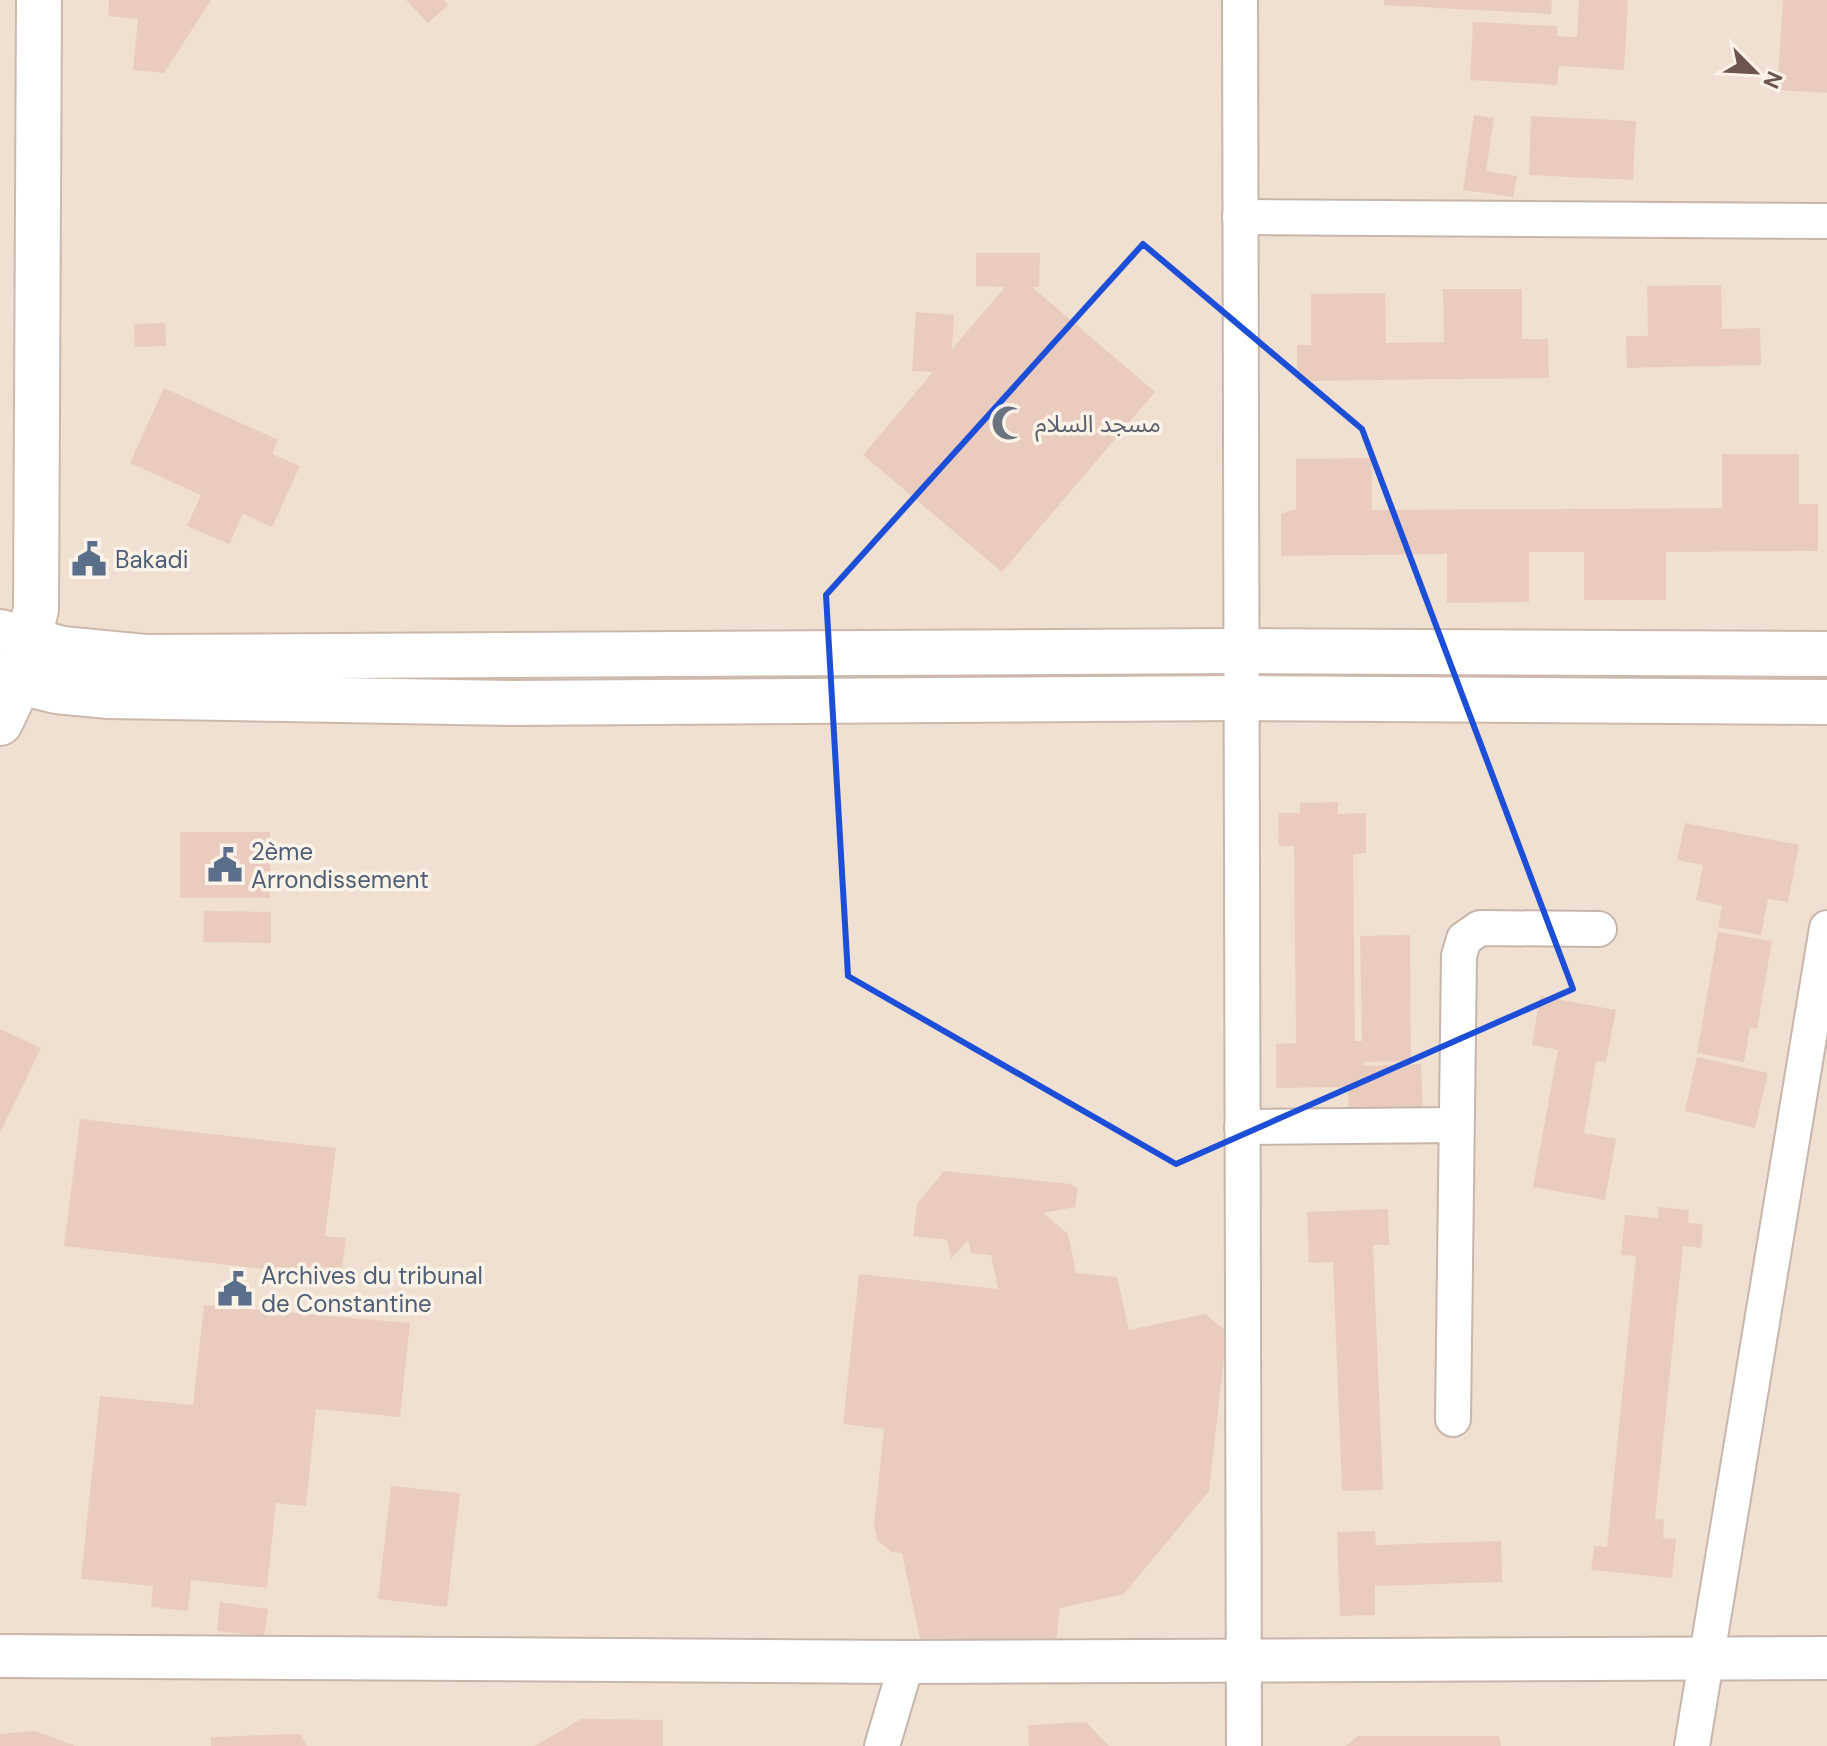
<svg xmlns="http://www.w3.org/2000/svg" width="1827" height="1746" font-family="'DM Sans','Noto Sans Arabic',sans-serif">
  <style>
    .residential { fill: #efe0d2 }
    .building { fill: #eaccbe }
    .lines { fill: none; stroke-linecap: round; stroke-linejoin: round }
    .minor-casing { stroke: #c7b6ab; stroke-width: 38 }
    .tertiary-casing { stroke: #c7b6ab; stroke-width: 46 }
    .secondary-casing { stroke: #cdb8ac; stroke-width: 48 }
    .minor { stroke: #fff; stroke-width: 34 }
    .tertiary { stroke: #fff; stroke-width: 42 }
    .secondary { stroke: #fff; stroke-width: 44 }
    .marked { fill: none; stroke: #1d4ed8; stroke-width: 6; stroke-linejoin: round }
    .labels { text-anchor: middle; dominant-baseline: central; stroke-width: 7; stroke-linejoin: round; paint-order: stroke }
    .worship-label { font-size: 24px; fill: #5b616d; stroke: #fcf3e8; text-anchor: start }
    .service-label { font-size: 24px; fill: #4e5e75; stroke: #fcf3e8; text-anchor: start }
  </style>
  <rect width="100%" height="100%" fill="#f9eee3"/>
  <rect class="residential" x="0" y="0" width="1827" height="1746"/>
  <g class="building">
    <polygon points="109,0 211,0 164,73 133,70 138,19 108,16"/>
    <polygon points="406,0 443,0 448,5 428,23"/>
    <polygon points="1384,0 1552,0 1551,14 1384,5"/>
    <polygon points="1579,0 1628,0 1624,70 1559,66 1557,85 1470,80 1473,22 1557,26 1557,36 1577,37"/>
    <polygon points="1783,0 1827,0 1827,93 1777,90"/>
    <polygon points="1474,115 1494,118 1486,171 1517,176 1513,197 1463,190"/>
    <polygon points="1531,116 1636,121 1633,180 1529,175"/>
    <polygon points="976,253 1040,253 1039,287 1032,287 1155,392 1002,572 863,455 933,372 912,371 916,312 954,315 952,349 1005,287 976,286"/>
    <polygon points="1721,285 1722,329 1760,328 1761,365 1627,368 1626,336 1648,336 1647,286"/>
    <polygon points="1443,289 1522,289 1522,339 1548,339 1549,378 1297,381 1297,345 1311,345 1311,294 1385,293 1386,343 1444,342"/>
    <polygon points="165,323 166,346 135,347 134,324"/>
    <polygon points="164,388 278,440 272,454 300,466 272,527 243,514 229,544 187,526 201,495 130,463"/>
    <polygon points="1722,454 1799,454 1799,504 1818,504 1818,551 1666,552 1666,600 1584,600 1584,552 1529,552 1529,602 1447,603 1447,554 1281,556 1281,514 1296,509 1296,459 1372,458 1372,510 1722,508"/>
    <polygon points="1338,802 1338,814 1366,813 1366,853 1353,854 1355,1041 1362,1041 1360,936 1410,935 1411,1061 1364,1062 1364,1066 1421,1064 1423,1119 1349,1121 1348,1087 1276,1088 1276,1044 1296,1043 1294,846 1279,846 1278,813 1300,813 1300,803"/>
    <polygon points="1685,823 1799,845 1788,902 1768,899 1761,935 1718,927 1722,906 1696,900 1703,865 1677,860"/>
    <rect x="180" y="832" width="90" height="66"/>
    <polygon points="204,911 271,912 271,943 203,942"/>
    <polygon points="1718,932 1772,941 1757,1029 1750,1028 1744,1062 1697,1053"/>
    <polygon points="1540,996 1616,1010 1606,1062 1596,1061 1584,1133 1616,1139 1605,1200 1533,1187 1558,1050 1532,1045"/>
    <polygon points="0,1029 41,1048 0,1133"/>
    <polygon points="1697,1057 1768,1073 1755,1128 1685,1111"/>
    <polygon points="80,1119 336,1148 325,1236 346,1238 341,1278 64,1246"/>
    <polygon points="944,1171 1071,1184 1078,1189 1075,1207 1043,1213 1068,1234 1076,1273 1117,1277 1129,1330 1205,1314 1227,1332 1209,1491 1124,1594 1060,1608 1055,1652 920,1639 902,1553 892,1552 877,1540 874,1524 884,1429 843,1424 859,1274 998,1289 991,1255 971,1253 968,1240 951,1259 947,1240 913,1236 917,1204"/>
    <polygon points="1659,1207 1689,1210 1688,1223 1703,1224 1701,1248 1683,1246 1655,1519 1664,1520 1663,1538 1676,1539 1672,1578 1591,1570 1594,1546 1607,1547 1636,1256 1621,1255 1625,1215 1658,1218"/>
    <polygon points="1388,1209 1389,1245 1373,1245 1383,1490 1342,1491 1333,1262 1309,1263 1307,1212"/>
    <polygon points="204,1305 410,1323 400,1417 316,1409 306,1506 276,1503 267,1588 191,1580 188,1611 151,1607 153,1586 81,1579 100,1396 193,1405"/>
    <polygon points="391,1486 460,1493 447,1607 378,1599"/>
    <polygon points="1375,1531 1376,1545 1501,1541 1502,1582 1375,1586 1375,1615 1340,1616 1337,1532"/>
    <polygon points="220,1602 268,1609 264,1636 217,1631"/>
    <polygon points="581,1719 663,1720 663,1746 535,1746"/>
    <polygon points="1086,1722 1109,1746 1029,1746 1028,1725"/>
    <polygon points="35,1731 75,1746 0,1746 0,1734"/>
    <polygon points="300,1734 307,1746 211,1746 211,1737"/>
    <polygon points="1358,1736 1499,1736 1501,1746 1346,1746"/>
  </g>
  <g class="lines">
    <g class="minor-casing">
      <g id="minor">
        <polyline points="1240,0 1244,1746"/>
        <polyline points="1240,217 1827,221"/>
        <polyline points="1242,1127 1456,1125"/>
        <polyline points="1453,1419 1459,956 1464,939 1480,928 1599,929"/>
        <polyline points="882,1746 907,1662"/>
        <polyline points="1692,1746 1827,928"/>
      </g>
    </g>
    <g class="tertiary-casing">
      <polyline id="tertiary" points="0,1656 907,1662 1827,1658"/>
    </g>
    <g class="secondary-casing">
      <g id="secondary">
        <polyline points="0,632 62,649 145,657 1240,651 1827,654"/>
        <polyline points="0,677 56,691 109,696 511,703 1239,698 1827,702"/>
        <polyline points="0,723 19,683 36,609 39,0"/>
      </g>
    </g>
    <use href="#minor" class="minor"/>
    <use href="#tertiary" class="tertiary"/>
    <use href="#secondary" class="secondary"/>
  </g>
  <path class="marked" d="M1143 244 1362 429 1573 989 1176 1164 848 976 826 595Z"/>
  <defs>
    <g id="mosque-bare" transform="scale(2.76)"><path d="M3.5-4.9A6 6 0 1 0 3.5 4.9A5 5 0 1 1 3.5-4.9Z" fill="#6b7280" stroke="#fcf3e8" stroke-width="2.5" paint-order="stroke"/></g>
    <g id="civic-bare" transform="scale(2.76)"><path d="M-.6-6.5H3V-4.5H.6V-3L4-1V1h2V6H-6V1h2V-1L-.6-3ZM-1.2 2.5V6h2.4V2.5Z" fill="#5c6f8a" stroke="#fcf3e8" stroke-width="2.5" paint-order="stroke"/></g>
  </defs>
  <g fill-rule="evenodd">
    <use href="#mosque-bare" x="1009" y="423"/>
    <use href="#civic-bare" x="89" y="559"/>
    <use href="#civic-bare" x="225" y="865"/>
    <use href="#civic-bare" x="235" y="1289"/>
  </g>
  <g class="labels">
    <g class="worship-label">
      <text x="1035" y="423">مسجد السلام</text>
    </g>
    <g class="service-label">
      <text x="115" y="559">Bakadi</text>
      <text x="251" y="851">2ème<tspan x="251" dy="28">Arrondissement</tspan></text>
      <text x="261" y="1275">Archives du tribunal<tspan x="261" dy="28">de Constantine</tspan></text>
    </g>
  </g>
  <g transform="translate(1755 72) rotate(114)" stroke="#fcf3e8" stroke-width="6" paint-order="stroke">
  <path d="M0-6L14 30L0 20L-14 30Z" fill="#6d554c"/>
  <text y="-12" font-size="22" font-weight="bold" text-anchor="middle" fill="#6d554c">N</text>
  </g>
</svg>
